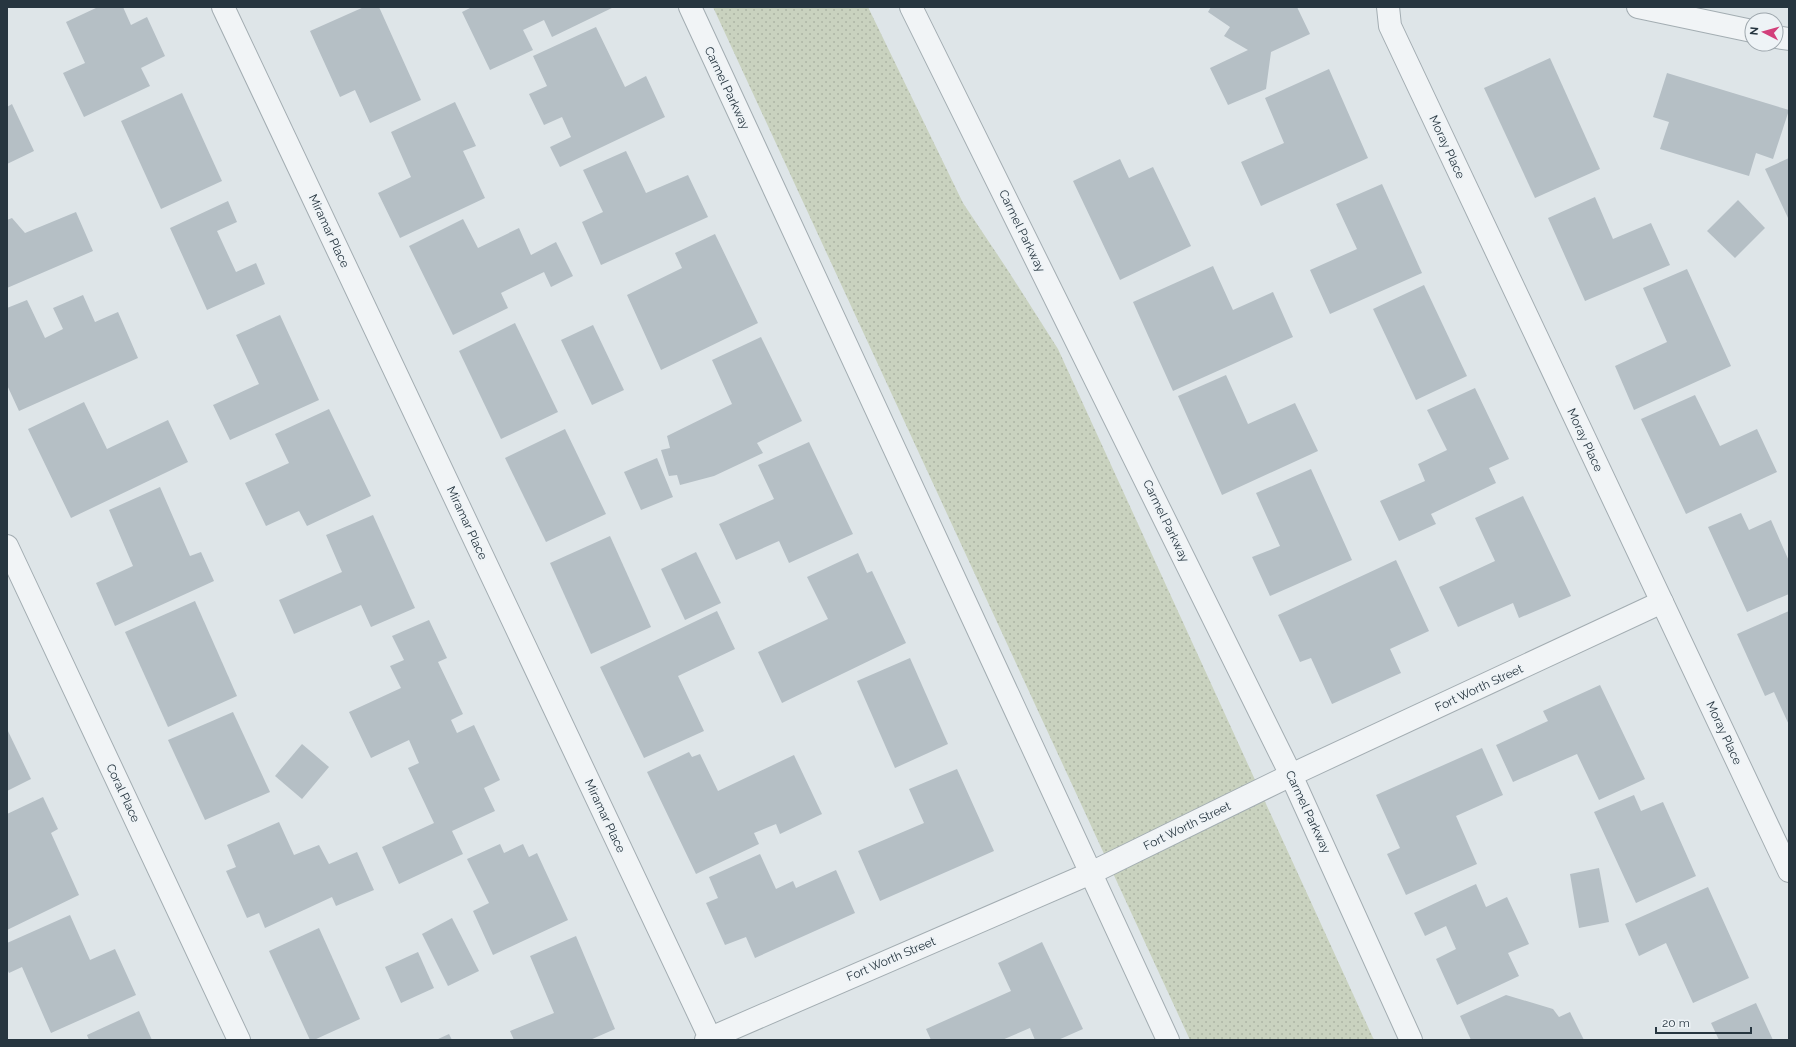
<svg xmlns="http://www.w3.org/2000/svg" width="1796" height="1047" font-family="Raleway,sans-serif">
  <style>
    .park { fill: url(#park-dots) }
    .building { fill: #b5bfc5 }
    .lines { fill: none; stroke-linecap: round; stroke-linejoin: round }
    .street-casing { stroke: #a3adb2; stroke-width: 24 }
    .street { stroke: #f1f4f6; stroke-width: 22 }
    .labels { text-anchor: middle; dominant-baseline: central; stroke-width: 3.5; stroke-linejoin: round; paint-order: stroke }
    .street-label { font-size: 12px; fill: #273640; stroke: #eef3f6 }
  </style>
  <defs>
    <pattern id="park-dots" width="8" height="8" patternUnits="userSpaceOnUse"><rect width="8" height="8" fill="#c9d2bf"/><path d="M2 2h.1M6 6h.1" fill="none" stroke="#adb5a5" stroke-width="1.8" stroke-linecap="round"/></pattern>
  </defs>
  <rect width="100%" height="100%" fill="#dee5e8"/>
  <polygon class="park" points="713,7 868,7 963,203 1007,269 1058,349 1374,1040 1190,1040"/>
  <g class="building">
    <polygon points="98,7 123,7 131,25 147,17 165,56 141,68 150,86 84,117 63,73 85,63 66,22"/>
    <polygon points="364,7 379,7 421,100 370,123 355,90 340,97 310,31"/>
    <polygon points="472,7 614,7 552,37 544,20 523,30 533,50 490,70 462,12"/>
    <polygon points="1211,7 1297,7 1310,34 1271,52 1266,89 1228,105 1210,68 1248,50 1224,36 1230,27 1208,12"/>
    <polygon points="596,27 625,87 646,76 665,117 560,167 550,147 571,137 562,117 544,125 529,94 547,86 533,56"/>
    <polygon points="1550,58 1600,169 1535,198 1484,88"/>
    <polygon points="1329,69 1368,158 1261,206 1241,162 1284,143 1265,98"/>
    <polygon points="1667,73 1789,110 1773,159 1756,153 1749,176 1660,149 1669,122 1653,117"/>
    <polygon points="182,93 222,181 161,209 121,121"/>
    <polygon points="455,102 476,146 463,151 485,198 400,238 378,193 411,177 391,132"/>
    <polygon points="12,104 34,151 7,164 7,107"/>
    <polygon points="626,151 646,193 688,175 708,217 601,265 582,222 603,212 583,170"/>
    <polygon points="1789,158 1789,220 1765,169"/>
    <polygon points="1120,159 1129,178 1153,167 1191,246 1120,280 1073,181"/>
    <polygon points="1382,184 1422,273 1330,314 1310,270 1357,249 1336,204"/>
    <polygon points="1595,197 1613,239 1651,223 1670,265 1585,301 1548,218"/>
    <polygon points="1738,200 1765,228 1735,258 1707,231"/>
    <polygon points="228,201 237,222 217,231 236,272 256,263 265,284 207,310 170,228"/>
    <polygon points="76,212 93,251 7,288 7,220 12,218 25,233"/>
    <polygon points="463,219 478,248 519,228 531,255 556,242 573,276 551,287 544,272 501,293 508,308 453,335 409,246"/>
    <polygon points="715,234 758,323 661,370 627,295 682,268 675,253"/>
    <polygon points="1213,266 1233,310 1273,292 1293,337 1173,391 1133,302"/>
    <polygon points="1687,269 1731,366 1634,410 1615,366 1667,342 1643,288"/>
    <polygon points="1424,285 1467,376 1416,400 1373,309"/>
    <polygon points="83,295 95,322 118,312 138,358 19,411 7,385 7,308 27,300 45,338 63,329 53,308"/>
    <polygon points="280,315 319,400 230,440 213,405 259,384 236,335"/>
    <polygon points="515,323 558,412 501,439 459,351"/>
    <polygon points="593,325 624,390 592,405 561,340"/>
    <polygon points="761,337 802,421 757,443 763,453 714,476 680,485 677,475 669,476 661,450 670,448 667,436 732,404 712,360"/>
    <polygon points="1226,375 1248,424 1295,403 1318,451 1222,495 1178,396"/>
    <polygon points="1475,388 1509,459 1489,468 1496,483 1431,514 1436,524 1399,541 1380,501 1425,481 1418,464 1447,450 1427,410"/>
    <polygon points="1695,395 1720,446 1757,429 1777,472 1686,514 1641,419"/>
    <polygon points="84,402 107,449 168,420 188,462 71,518 28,429"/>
    <polygon points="329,409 371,496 307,526 299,511 266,526 245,483 289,463 275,434"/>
    <polygon points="565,429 606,514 546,542 505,458"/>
    <polygon points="809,442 853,534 789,563 779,541 736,560 719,524 774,499 758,465"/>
    <polygon points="657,458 673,497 641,510 624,472"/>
    <polygon points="1311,469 1352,560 1270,596 1252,557 1280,546 1256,493"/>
    <polygon points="160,487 190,556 201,552 214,581 115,626 96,583 133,566 109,510"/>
    <polygon points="1523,496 1571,596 1519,618 1513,603 1458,627 1439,587 1495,561 1475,518"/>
    <polygon points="1741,513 1749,530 1771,520 1789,561 1789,594 1747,612 1708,527"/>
    <polygon points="373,515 415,608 371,627 361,605 294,634 279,600 342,572 326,535"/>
    <polygon points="610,536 651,627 591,654 550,563"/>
    <polygon points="696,552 721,603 685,620 661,569"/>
    <polygon points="858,553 867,573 872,571 906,643 782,703 758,652 828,619 807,577"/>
    <polygon points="1396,560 1429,631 1390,649 1401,673 1332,704 1311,658 1300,662 1278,615"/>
    <polygon points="195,601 237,696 168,727 125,632"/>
    <polygon points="717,611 735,649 678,676 704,731 644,758 600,667"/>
    <polygon points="1789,611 1789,725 1774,692 1765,696 1737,634"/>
    <polygon points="429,620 447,658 438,662 463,714 451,720 457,733 474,725 500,780 484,788 495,811 452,831 463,854 399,884 382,847 434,823 408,768 419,763 409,740 371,758 349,712 401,688 390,666 404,660 392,636"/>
    <polygon points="910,658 948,744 895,768 857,681"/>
    <polygon points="1600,685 1645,779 1599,800 1577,754 1513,782 1496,745 1548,721 1543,711"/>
    <polygon points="233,712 270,792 205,820 168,740"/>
    <polygon points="7,729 31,779 7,791"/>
    <polygon points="302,744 329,767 302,799 275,776"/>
    <polygon points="1482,748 1503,795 1456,816 1477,864 1406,895 1387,854 1400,848 1376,795"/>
    <polygon points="689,752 692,757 700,754 718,791 794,755 822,814 780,834 776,824 754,833 759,844 696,874 647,772"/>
    <polygon points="957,769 994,851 880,901 858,851 924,823 909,789"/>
    <polygon points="1634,795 1641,811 1663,802 1696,876 1636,903 1594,812"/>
    <polygon points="43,797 58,829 51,833 79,895 7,930 7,814"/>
    <polygon points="279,822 294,855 319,845 329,864 357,852 374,890 336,906 332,897 265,928 259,913 247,918 226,871 236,867 227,845"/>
    <polygon points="500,844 504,853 523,844 529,857 537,853 568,920 493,955 473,911 489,903 467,859"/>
    <polygon points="760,854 776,889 793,881 796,888 836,870 855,913 755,958 746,937 725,945 706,903 718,898 709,877"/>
    <polygon points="1599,868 1609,922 1579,928 1570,874"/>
    <polygon points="1476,884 1486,907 1507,897 1529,944 1508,953 1519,976 1457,1005 1436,959 1456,949 1446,926 1425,936 1414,913"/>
    <polygon points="1708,887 1749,978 1693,1003 1666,943 1639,956 1625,924"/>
    <polygon points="70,915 90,960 115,949 136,995 51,1033 22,967 9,973 7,969 7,943"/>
    <polygon points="452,918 479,971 448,986 422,934"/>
    <polygon points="319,928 360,1019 314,1040 310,1040 269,951"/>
    <polygon points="576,936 615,1029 590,1040 514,1040 510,1031 554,1013 530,956"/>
    <polygon points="1042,942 1083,1029 1058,1040 1035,1040 1030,1028 1002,1040 931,1040 926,1029 1011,991 998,963"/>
    <polygon points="418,952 434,988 401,1003 385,967"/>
    <polygon points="1506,995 1553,1009 1559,1017 1570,1012 1584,1040 1471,1040 1460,1016"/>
    <polygon points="1756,1003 1773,1040 1719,1040 1711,1023"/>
    <polygon points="139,1011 152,1040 89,1040 87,1035"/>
    <polygon points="449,1034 452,1040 436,1040"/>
  </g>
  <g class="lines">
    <g class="street-casing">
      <g id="street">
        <polyline points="223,7 711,1040"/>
        <polyline points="690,7 1168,1040"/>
        <polyline points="911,7 1291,775 1411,1040"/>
        <polyline points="1388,7 1390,26 1789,871"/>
        <polyline points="1638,7 1752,31"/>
        <polyline points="1776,37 1789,39"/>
        <polyline points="7,546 239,1040"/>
        <polyline points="706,1040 1091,873 1291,775 1662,602"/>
      </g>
    </g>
    <use href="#street" class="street"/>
  </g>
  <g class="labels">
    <g class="street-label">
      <text transform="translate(727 88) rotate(65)">Carmel Parkway</text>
      <text transform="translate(1447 147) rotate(65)">Moray Place</text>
      <text transform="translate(329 231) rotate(65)">Miramar Place</text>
      <text transform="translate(1022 231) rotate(64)">Carmel Parkway</text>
      <text transform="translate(1585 440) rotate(65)">Moray Place</text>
      <text transform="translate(1166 521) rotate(64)">Carmel Parkway</text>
      <text transform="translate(467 523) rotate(65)">Miramar Place</text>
      <text transform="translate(1479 688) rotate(-25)">Fort Worth Street</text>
      <text transform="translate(1724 733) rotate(65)">Moray Place</text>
      <text transform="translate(123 793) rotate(65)">Coral Place</text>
      <text transform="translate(1308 812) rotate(65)">Carmel Parkway</text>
      <text transform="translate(605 816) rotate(65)">Miramar Place</text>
      <text transform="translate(1187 826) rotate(-26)">Fort Worth Street</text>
      <text transform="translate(891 959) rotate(-23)">Fort Worth Street</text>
    </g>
  </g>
  <rect width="1796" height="1047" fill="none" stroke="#273640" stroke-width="16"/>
  <g transform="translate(1764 32) rotate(276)"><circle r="19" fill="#eef3f6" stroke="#9ea7ad"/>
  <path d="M0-3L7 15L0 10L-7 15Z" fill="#d23f7a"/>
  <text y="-6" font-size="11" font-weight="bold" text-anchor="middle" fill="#273640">N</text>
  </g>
  <path d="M1656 1027v6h95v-6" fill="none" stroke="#273640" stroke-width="2"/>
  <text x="1662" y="1027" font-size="12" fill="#273640" stroke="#eef3f6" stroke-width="3" paint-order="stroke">20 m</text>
</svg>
